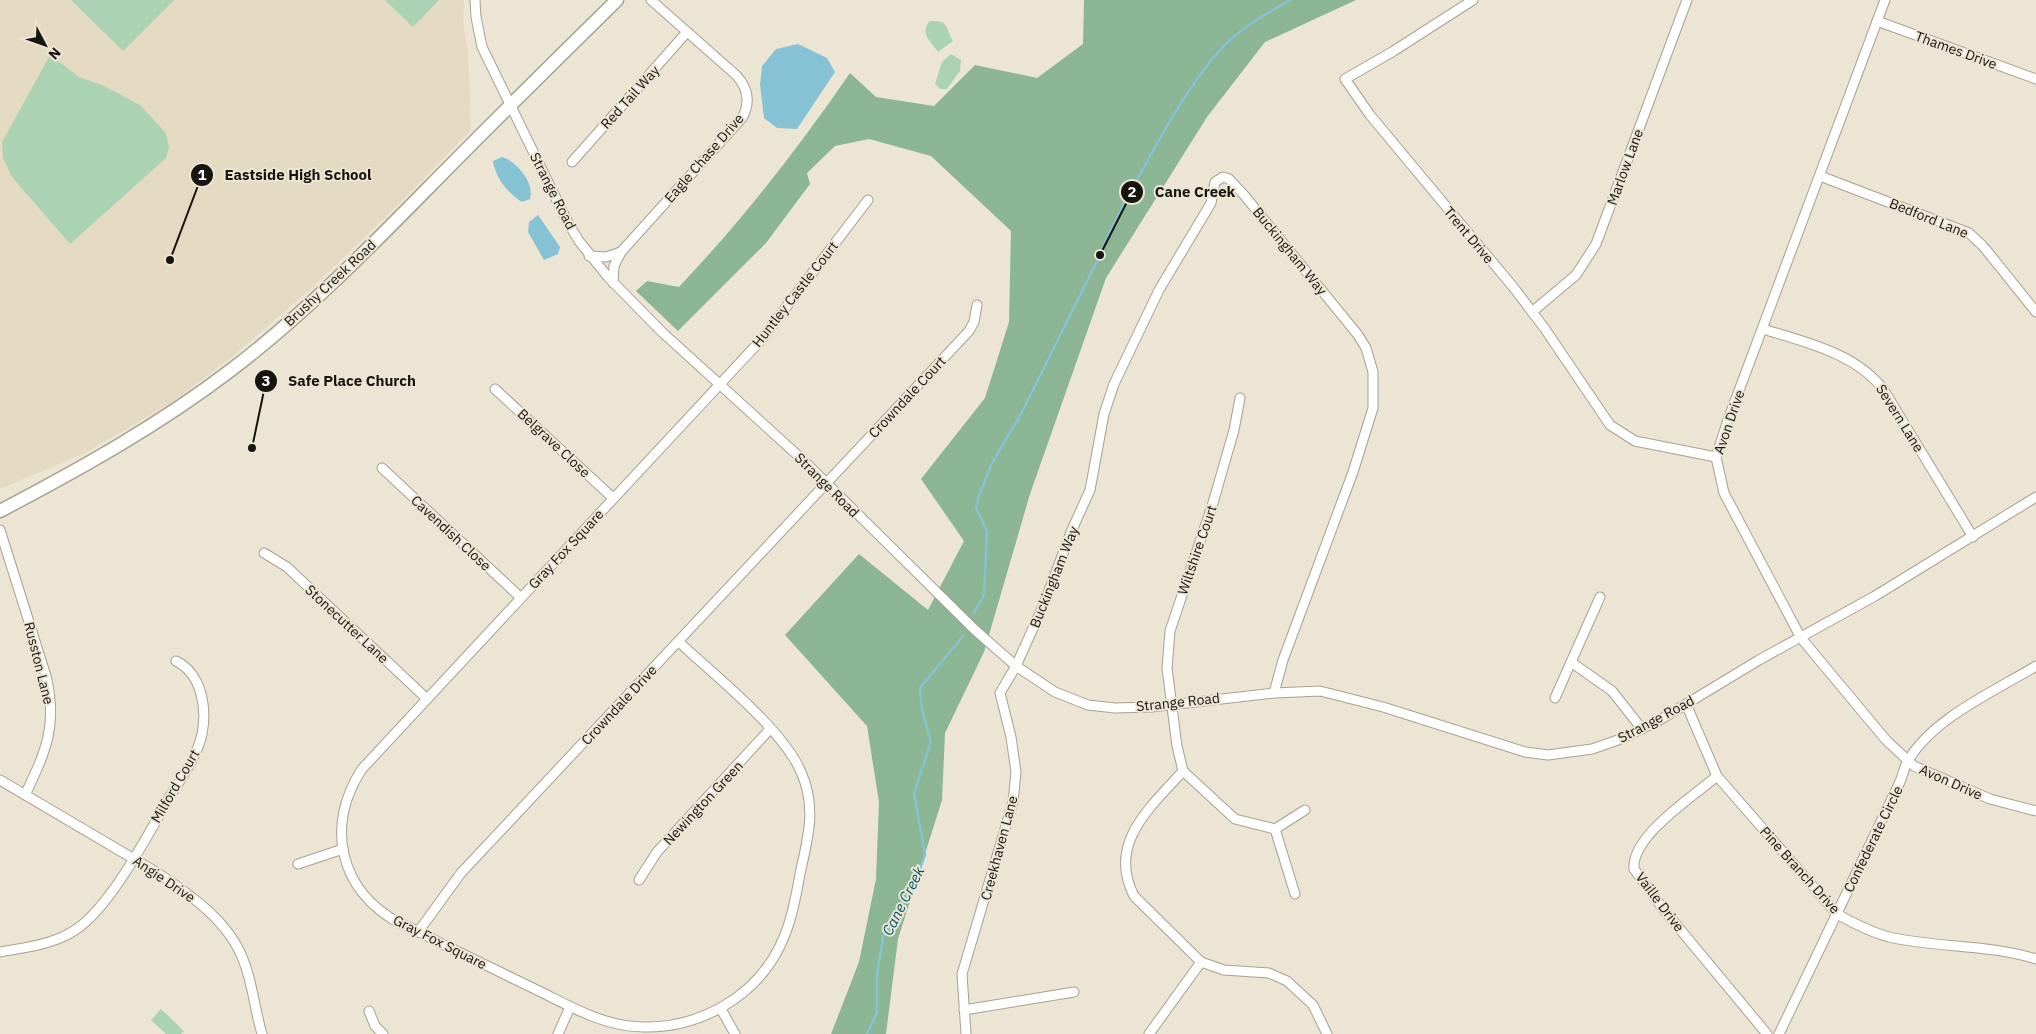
<svg xmlns="http://www.w3.org/2000/svg" width="2036" height="1034" font-family="'IBM Plex Sans',sans-serif">
  <style>
    .built { fill: #e4dac2 }
    .green { fill: #abd2b3 }
    .forest { fill: #8bb593 }
    .water { fill: #85c2d3 }
    .lines { fill: none; stroke-linecap: round; stroke-linejoin: round }
    .stream { stroke: #85c2d3; stroke-width: 2.5 }
    .street-casing { stroke: #a7a191; stroke-width: 11 }
    .secondary-casing { stroke: #a7a191; stroke-width: 15 }
    .street { stroke: #fff; stroke-width: 9 }
    .secondary { stroke: #fff; stroke-width: 12 }
    .labels { text-anchor: middle; dominant-baseline: central; stroke-width: 4; stroke-linejoin: round; paint-order: stroke }
    .street-label { font-size: 14px; fill: #17150f; stroke: #ece5d4 }
    .water-label { font-size: 15px; font-style: italic; fill: #00596b; stroke: #ece5d4 }
    .leader { fill: none; stroke: #17150f; stroke-width: 2 }
    .callout-dot { fill: #17150f; stroke: #ece5d4; stroke-width: 2 }
    .mark-label { font-size: 15px; text-anchor: middle; font-weight: bold; fill: #fff }
    .callout-label { font-size: 15px; text-anchor: middle; font-weight: bold; fill: #17150f; stroke: #ece5d4; stroke-width: 4; stroke-linejoin: round; paint-order: stroke }
  </style>
  <rect width="100%" height="100%" fill="#ece5d4"/>
  <polygon class="built" points="0,0 464,0 463,25 468,52 471,130 395,208 316,284 233,356 169,404 85,453 0,489"/>
  <g class="green">
    <polygon points="71,0 174,0 123,51"/>
    <polygon points="385,0 439,0 413,27"/>
    <path d="M930 21C949 20 945 27 953 41L938 52C931 42 919 32 930 21Z"/>
    <polygon points="951,54 961,60 960,71 947,89 940,89 935,84 942,62"/>
    <polygon points="50,55 79,77 104,86 140,105 166,133 169,147 166,158 70,244 12,177 3,158 2,142"/>
    <polygon points="161,1009 184,1031 181,1034 166,1034 151,1020"/>
  </g>
  <path class="forest" d="M1084 0H1356L1265 42 1207 117 1106 278 1030 494 984 652 945 733 942 800 898 939 886 1034H831L859 962 876 879 879 802 867 726 785 635 859 554 928 610 964 541 921 479 985 398 1009 322 1011 231 931 156 869 139 835 146 807 173 810 184 766 243 678 331 636 291 647 281 679 287C742 220 798 149 850 73L876 97 934 106 975 65 1037 78 1083 44Z"/>
  <g class="water">
    <polygon points="798,44 827,58 835,72 797,129 777,128 764,118 760,85 762,66 776,49"/>
    <path d="M502 157C516 161 535 183 530 199L522 202C507 192 496 179 493 161Z"/>
    <polygon points="538,215 560,247 558,254 544,260 528,232 529,222"/>
  </g>
  <g class="lines">
    <g class="stream">
      <path d="M974 613 984 595 987 532 976 507 979 496 992 463 1021 414 1100 255C1109 228 1124 205 1137 180 1161 136 1186 89 1219 51 1238 29 1266 14 1290 0"/>
      <polyline points="867,1034 877,1012 877,975 883,937 917,878 925,854 914,793 931,742 922,711 920,688 963,636"/>
    </g>
    <g class="street-casing">
      <g id="street">
        <polyline points="475,0 476,17 482,47 568,223 579,241 608,277 662,332 804,461 975,630 1016,666 1055,692 1088,705 1115,708 1152,707 1274,693 1320,691 1383,707 1525,752 1548,755 1592,749 1618,740 1658,721 1759,660 1875,596 2036,497"/>
        <polyline points="1473,0 1392,52 1345,79 1370,115 1514,288 1545,329 1610,425 1635,441 1716,457"/>
        <polyline points="1885,0 1728,420 1716,457 1724,493 1801,638 1886,740 1914,766 1990,799 2036,811"/>
        <polyline points="1877,21 2036,79"/>
        <polyline points="572,162 687,32"/>
        <polyline points="1820,176 1969,233 1983,246 2036,312"/>
        <polyline points="589,256 606,257 621,252"/>
        <path d="M613 283 614 266 621 252 742 118C751 102 748 88 736 75L651 0"/>
        <polyline points="1532,312 1576,275 1596,244 1687,0"/>
        <path d="M1763 329C1805 342 1859 354 1885 392L1973 537"/>
        <polyline points="495,389 613,498"/>
        <polyline points="1240,398 1234,430 1213,503 1170,631 1167,668 1177,746 1183,771 1235,819 1275,829 1305,810"/>
        <polyline points="382,468 520,597"/>
        <path d="M0 530 46 676C58 725 46 751 25 795"/>
        <polyline points="264,553 287,567 427,699"/>
        <path d="M679 642C714 675 783 729 801 772 816 805 809 835 801 869 796 895 792 922 780 946 755 997 700 1028 644 1027 607 1027 575 1009 543 993 510 977 478 961 446 946 431 938 415 929 399 923 339 890 325 826 362 769L761 340 868 200"/>
        <polyline points="1571,662 1612,691 1642,729"/>
        <polyline points="1555,698 1600,597"/>
        <path d="M1686 704 1717 776 1837 914C1853 923 1870 932 1889 937 1937 948 1988 944 2036 959"/>
        <path d="M1183 771C1150 808 1107 843 1134 896L1201 962 1224 970 1269 973 1287 981 1313 1005 1327 1034"/>
        <path d="M1717 776C1694 796 1631 836 1634 869L1664 910 1767 1034"/>
        <path d="M0 780 156 872C191 895 230 922 244 962 253 985 255 1011 262 1034"/>
        <polyline points="1275,829 1295,894"/>
        <polyline points="298,864 343,849"/>
        <polyline points="639,880 657,852 770,729"/>
        <polyline points="418,932 461,873 969,331 974,322 977,305"/>
        <path d="M0 952C28 947 59 944 82 925 114 899 148 835 169 798 181 778 197 757 202 734 207 708 202 674 176 661"/>
        <polyline points="721,1009 735,1034"/>
        <polyline points="964,1010 1074,992"/>
        <polyline points="369,1011 375,1026 383,1034"/>
        <polyline points="558,1034 570,1007"/>
        <polyline points="966,1034 962,974 1013,802 1016,772 1011,737 1000,693 1016,666 1044,604 1071,532 1090,490 1104,414 1114,384 1159,290 1211,203 1215,182 1223,177 1229,179 1244,195 1358,335 1366,348 1373,372 1373,408 1353,472 1283,660 1274,693"/>
        <polyline points="1149,1034 1201,962"/>
        <path d="M1779 1034 1899 784C1903 776 1904 766 1909 759 1935 717 1995 691 2036 666"/>
      </g>
    </g>
    <g class="secondary-casing">
      <path id="secondary" d="M0 511C80 469 159 425 231 370 306 313 373 244 439 177 498 117 557 59 617 0"/>
    </g>
    <use href="#street" class="street"/>
    <use href="#secondary" class="secondary"/>
  </g>
  <g class="labels">
    <g class="street-label">
      <text transform="translate(1956 50) rotate(20)">Thames Drive</text>
      <text transform="translate(630 97) rotate(-48)">Red Tail Way</text>
      <text transform="translate(704 158) rotate(-49)">Eagle Chase Drive</text>
      <text transform="translate(1625 167) rotate(-70)">Marlow Lane</text>
      <text transform="translate(553 191) rotate(63)">Strange Road</text>
      <text transform="translate(1929 218) rotate(22)">Bedford Lane</text>
      <text transform="translate(1469 235) rotate(50)">Trent Drive</text>
      <text transform="translate(1290 251) rotate(51)">Buckingham Way</text>
      <text transform="translate(330 283) rotate(-43)">Brushy Creek Road</text>
      <text transform="translate(795 294) rotate(-52)">Huntley Castle Court</text>
      <text transform="translate(907 397) rotate(-47)">Crowndale Court</text>
      <text transform="translate(1900 418) rotate(58)">Severn Lane</text>
      <text transform="translate(1729 422) rotate(-71)">Avon Drive</text>
      <text transform="translate(554 443) rotate(43)">Belgrave Close</text>
      <text transform="translate(827 485) rotate(45)">Strange Road</text>
      <text transform="translate(451 533) rotate(43)">Cavendish Close</text>
      <text transform="translate(566 549) rotate(-47)">Gray Fox Square</text>
      <text transform="translate(1197 550) rotate(-71)">Wiltshire Court</text>
      <text transform="translate(1054 577) rotate(-68)">Buckingham Way</text>
      <text transform="translate(347 624) rotate(43)">Stonecutter Lane</text>
      <text transform="translate(39 663) rotate(76)">Russton Lane</text>
      <text transform="translate(1178 702) rotate(-6)">Strange Road</text>
      <text transform="translate(619 705) rotate(-47)">Crowndale Drive</text>
      <text transform="translate(1656 719) rotate(-28)">Strange Road</text>
      <text transform="translate(1951 782) rotate(24)">Avon Drive</text>
      <text transform="translate(175 786) rotate(-60)">Milford Court</text>
      <text transform="translate(703 803) rotate(-47)">Newington Green</text>
      <text transform="translate(1873 839) rotate(-64)">Confederate Circle</text>
      <text transform="translate(999 848) rotate(-75)">Creekhaven Lane</text>
      <text transform="translate(1800 870) rotate(48)">Pine Branch Drive</text>
      <text transform="translate(164 879) rotate(34)">Angie Drive</text>
      <text transform="translate(1660 902) rotate(53)">Vaille Drive</text>
      <text transform="translate(440 942) rotate(27)">Gray Fox Square</text>
    </g>
    <g class="water-label">
      <text transform="translate(903 901) rotate(-63)">Cane Creek</text>
    </g>
  </g>
  <path class="leader" d="M170 260L202 175M1100 255L1132 192M252 448L266 381"/>
  <g class="callout-dot">
    <circle cx="170" cy="260" r="5"/>
    <circle cx="1100" cy="255" r="5"/>
    <circle cx="252" cy="448" r="5"/>
    <circle cx="202" cy="175" r="12"/>
    <circle cx="1132" cy="192" r="12"/>
    <circle cx="266" cy="381" r="12"/>
  </g>
  <g class="mark-label">
    <text x="202" y="180">1</text>
    <text x="1132" y="197">2</text>
    <text x="266" y="386">3</text>
  </g>
  <g class="callout-label">
    <text x="298" y="180">Eastside High School</text>
    <text x="1195" y="197">Cane Creek</text>
    <text x="352" y="386">Safe Place Church</text>
  </g>
  <g transform="translate(45 45) rotate(131)" stroke="#ece5d4" stroke-width="4" paint-order="stroke">
  <path d="M0-4L9 19L0 12L-9 19Z" fill="#17150f"/>
  <text y="-8" font-size="14" font-weight="bold" text-anchor="middle" fill="#17150f">N</text>
  </g>
</svg>
